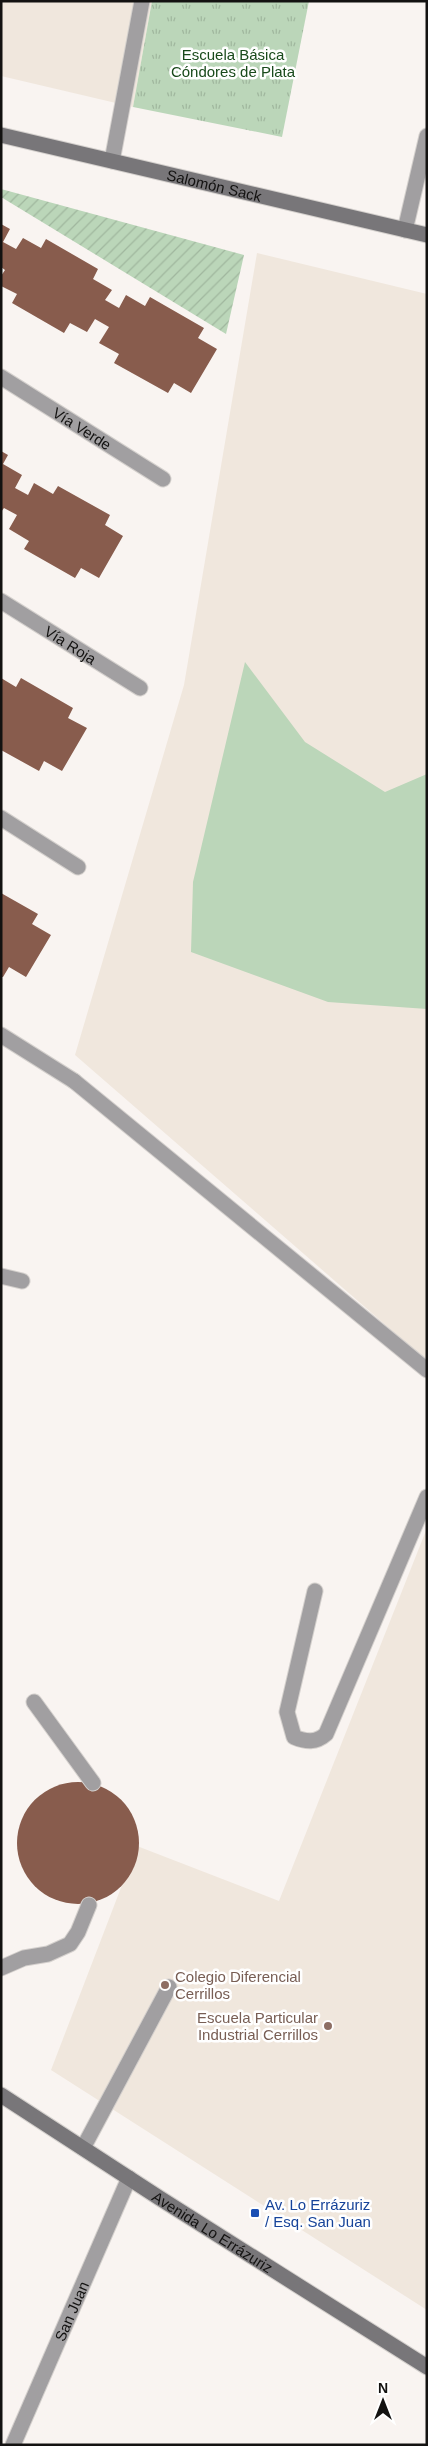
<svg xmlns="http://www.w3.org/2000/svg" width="428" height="2446" font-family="Helvetica,sans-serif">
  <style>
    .built { fill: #f0e7dd }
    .grass { fill: #bbd6b9 }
    .park { fill: url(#park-tufts) }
    .garden { fill: url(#garden-furrows) }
    .building { fill: #885c4d }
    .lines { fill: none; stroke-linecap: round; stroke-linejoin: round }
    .lane-casing { stroke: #d4d0cd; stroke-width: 17 }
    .street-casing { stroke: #d4d0cd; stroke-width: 17 }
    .secondary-casing { stroke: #d4d0cd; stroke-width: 17 }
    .lane { stroke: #a19fa1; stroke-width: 15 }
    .street { stroke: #a19fa1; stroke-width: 15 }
    .secondary { stroke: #787679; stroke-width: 15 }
    .education-dot { fill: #8d6e63; stroke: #fff; stroke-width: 2 }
    .transit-dot { fill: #1a4fb4; stroke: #fff; stroke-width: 2 }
    .labels { text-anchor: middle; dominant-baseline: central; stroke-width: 5; stroke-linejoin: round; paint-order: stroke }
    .park-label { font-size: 15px; fill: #194a1b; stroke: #fff }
    .street-label { font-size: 15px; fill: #131211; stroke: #fff }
    .education-label { font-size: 15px; fill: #785e54; stroke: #fff; text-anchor: start }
    .transit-label { font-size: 15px; fill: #164399; stroke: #fff; text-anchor: start }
  </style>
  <defs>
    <pattern id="park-tufts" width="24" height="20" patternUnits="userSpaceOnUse" patternTransform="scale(1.25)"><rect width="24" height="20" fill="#bbd6b9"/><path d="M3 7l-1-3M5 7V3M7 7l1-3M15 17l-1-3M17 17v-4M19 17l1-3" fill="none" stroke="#a0b79e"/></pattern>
    <pattern id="garden-furrows" width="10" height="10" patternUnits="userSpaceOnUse" patternTransform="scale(1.25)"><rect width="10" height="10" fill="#bbd6b9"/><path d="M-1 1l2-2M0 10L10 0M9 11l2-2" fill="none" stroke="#a0b79e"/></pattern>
  </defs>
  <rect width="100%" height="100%" fill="#f9f4f1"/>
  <g class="built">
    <polygon points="1,1 152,1 133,107 1,76"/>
    <polygon points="257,253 427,294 427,1361 75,1055 184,685"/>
    <polygon points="427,1528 427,2310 51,2070 137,1846 279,1901"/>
  </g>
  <polygon class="grass" points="245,662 305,742 385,792 427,774 427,1009 328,1002 191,952 193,882"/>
  <polygon class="park" points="152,1 309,1 282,137 133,107"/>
  <polygon class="garden" points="1,189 244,255 226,334 1,197"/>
  <g class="building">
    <polygon points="1,224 10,229 3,242 16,249 23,238 41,248 46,239 98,269 93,279 112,290 105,300 119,308 126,295 145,306 150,297 204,328 198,338 217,349 191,393 174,383 168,393 114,363 119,354 99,343 109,327 95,319 87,332 70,323 64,333 12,303 17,294 1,286 1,276 5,270 1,267"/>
    <polygon points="1,451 8,455 3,464 22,475 15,488 28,495 34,483 53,494 58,486 110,515 105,525 123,536 99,578 81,568 75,578 24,549 29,541 9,529 17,515 4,508 1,512"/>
    <polygon points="1,678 16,687 21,678 73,708 68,718 87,728 62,771 44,761 39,771 1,750"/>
    <polygon points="1,893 38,914 32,924 51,935 26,977 9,967 3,977 1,977"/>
    <circle cx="78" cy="1843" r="61"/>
  </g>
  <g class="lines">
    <g class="lane-casing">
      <g id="lane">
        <polyline points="112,161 142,1"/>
        <polyline points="74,1081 427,1370"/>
        <path d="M315 1591 287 1712 294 1737C306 1742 316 1743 326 1734L427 1497"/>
        <polyline points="34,1702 93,1783"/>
        <polyline points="1,1968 24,1958 48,1954 70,1944 78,1932 89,1905"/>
        <polyline points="83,2148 169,1987"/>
      </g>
    </g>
    <g class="street-casing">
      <g id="street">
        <polyline points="405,230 427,136"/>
        <path id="s1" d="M1 377 163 479"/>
        <path id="s2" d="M1 601 140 688"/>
        <polyline points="1,818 78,867"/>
        <polyline points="1,1035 74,1081"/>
        <polyline points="1,1276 22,1281"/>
        <path id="s3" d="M13 2445 129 2178"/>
      </g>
    </g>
    <g class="secondary-casing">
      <g id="secondary">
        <path id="s4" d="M1 135 427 235"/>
        <path id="s5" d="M1 2095 161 2199 427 2367"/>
      </g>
    </g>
    <use href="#lane" class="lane"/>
    <use href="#street" class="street"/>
    <use href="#secondary" class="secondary"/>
  </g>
  <g class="education-dot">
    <circle cx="165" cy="1985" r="5"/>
    <circle cx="328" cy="2026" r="5"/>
  </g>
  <rect class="transit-dot" x="250" y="2208" width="10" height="10" rx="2.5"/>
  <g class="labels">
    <g class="park-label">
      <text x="233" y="54">Escuela Básica<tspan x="233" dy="17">Cóndores de Plata</tspan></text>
    </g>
    <g class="street-label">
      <text stroke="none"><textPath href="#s4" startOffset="219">Salomón Sack</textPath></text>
      <text stroke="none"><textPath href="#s1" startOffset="96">Vía Verde</textPath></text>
      <text stroke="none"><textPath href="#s2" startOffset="82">Vía Roja</textPath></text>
      <text stroke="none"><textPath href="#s5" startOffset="252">Avenida Lo Errázuriz</textPath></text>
      <text stroke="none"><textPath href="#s3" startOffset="146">San Juan</textPath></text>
    </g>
    <g class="education-label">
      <text x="175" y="1976">Colegio Diferencial<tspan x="175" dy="17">Cerrillos</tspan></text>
      <text x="318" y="2017" text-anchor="end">Escuela Particular<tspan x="318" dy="17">Industrial Cerrillos</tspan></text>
    </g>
    <g class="transit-label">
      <text x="265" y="2204">Av. Lo Errázuriz<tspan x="265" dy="17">/ Esq. San Juan</tspan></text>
    </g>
  </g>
  <rect width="428" height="2446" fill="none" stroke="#131211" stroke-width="5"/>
  <g transform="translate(383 2401)" stroke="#ffffff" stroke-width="4" paint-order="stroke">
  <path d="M0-4L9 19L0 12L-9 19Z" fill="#131211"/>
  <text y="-8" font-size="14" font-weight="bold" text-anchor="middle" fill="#131211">N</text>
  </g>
</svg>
